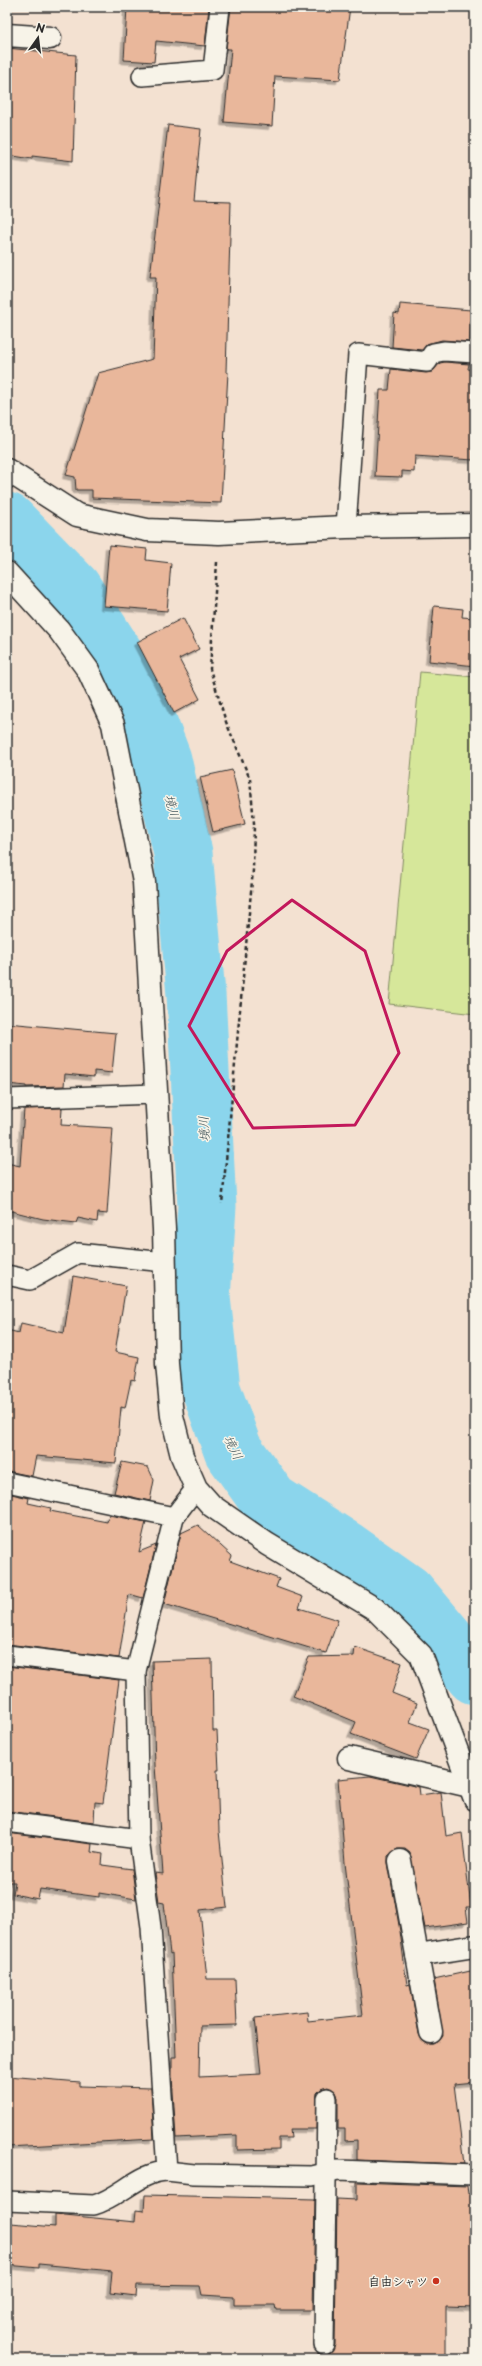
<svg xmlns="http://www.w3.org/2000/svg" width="482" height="2366" font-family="'Playpen Sans','Klee One',sans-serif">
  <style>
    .green { fill: #d6e79a; stroke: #808962 }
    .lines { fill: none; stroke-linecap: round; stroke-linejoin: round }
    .river { stroke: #8bd5ec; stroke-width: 59 }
    .building { fill: #e9b79b; stroke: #2b2b2b; filter: url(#shadow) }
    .lane-casing { stroke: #2b2b2b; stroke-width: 22 }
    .street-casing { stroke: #2b2b2b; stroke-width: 25 }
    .path { stroke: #2b2b2b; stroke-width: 2.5; stroke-dasharray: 4 3; stroke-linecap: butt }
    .lane { stroke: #f7f3e8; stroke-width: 19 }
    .street { stroke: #f7f3e8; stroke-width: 22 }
    .marked { fill: none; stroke: #c2185b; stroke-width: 3; stroke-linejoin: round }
    .poi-dot { fill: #c8321e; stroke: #f7f3e8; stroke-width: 1.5 }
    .labels { text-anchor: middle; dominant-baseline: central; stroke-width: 3; stroke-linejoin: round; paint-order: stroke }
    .poi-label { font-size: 12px; font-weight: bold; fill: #2b2b2b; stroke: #f7f3e8; text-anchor: end }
    .water-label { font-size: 13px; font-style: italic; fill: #43565b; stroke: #f7f3e8 }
  </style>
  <defs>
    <filter id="shadow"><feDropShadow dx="-3.5" dy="3.5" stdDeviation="0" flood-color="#0004"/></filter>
  </defs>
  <rect width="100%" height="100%" fill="#f3e1d1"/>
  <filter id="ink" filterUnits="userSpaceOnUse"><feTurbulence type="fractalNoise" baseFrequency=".025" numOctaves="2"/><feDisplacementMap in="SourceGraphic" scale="8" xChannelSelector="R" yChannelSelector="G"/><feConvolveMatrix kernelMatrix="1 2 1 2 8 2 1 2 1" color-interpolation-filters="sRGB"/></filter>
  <g filter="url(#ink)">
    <polygon class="green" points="420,672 475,677 475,1014 389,1004"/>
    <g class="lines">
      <polyline class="river" points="7,522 72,589 133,684 162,760 183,853 196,994 207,1206 201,1298 211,1389 233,1450 270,1502 345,1550 406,1593 475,1675"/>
    </g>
    <g class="building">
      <polygon points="127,7 209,7 205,46 156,41 154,62 124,60"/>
      <polygon points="231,7 350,7 340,80 275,76 272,126 224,122 231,49 226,49"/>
      <polygon points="7,48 76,55 73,161 32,156 32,159 7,155 11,119 7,119"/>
      <polygon points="168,125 201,129 194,201 231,202 226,372 228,372 221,503 92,498 92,490 76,490 75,477 66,475 98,373 153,359 156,277 150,277"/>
      <polygon points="400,304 471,310 470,342 442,340 427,344 422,350 392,347 394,313 399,314"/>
      <polygon points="445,362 469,364 468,369 475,370 473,460 415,456 414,472 402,471 402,477 375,476 380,390 389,390 391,369 426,373 432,372 440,363"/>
      <polygon points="109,545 147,549 146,560 171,563 167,611 104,606"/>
      <polygon points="434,606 463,609 462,617 475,618 475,666 429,661"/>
      <polygon points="183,618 199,649 179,659 200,699 174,713 137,642"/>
      <polygon points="232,770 245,824 213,832 200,777"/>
      <polygon points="7,1023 116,1033 112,1073 94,1071 94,1077 65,1074 64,1086 26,1087 26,1086 7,1084"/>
      <polygon points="62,1108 61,1125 113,1128 107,1214 98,1213 97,1222 78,1218 76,1223 43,1219 7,1210 7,1163 20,1166 24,1109"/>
      <polygon points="73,1276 126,1286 115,1352 139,1357 135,1381 131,1380 125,1408 121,1407 116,1463 36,1456 32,1476 7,1471 7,1330 19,1333 21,1323 64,1333"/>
      <polygon points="122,1462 148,1467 154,1480 150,1501 114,1493"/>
      <polygon points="7,1493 29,1498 28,1503 51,1508 50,1511 107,1522 109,1515 146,1522 139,1552 156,1545 143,1598 129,1594 119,1658 7,1644"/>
      <polygon points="198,1525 232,1556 230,1561 279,1579 276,1587 303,1597 299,1608 338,1620 326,1653 164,1604 181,1533"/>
      <polygon points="355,1647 402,1663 392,1693 417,1703 410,1722 429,1729 416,1759 351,1734 356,1722 293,1696 309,1657 354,1656"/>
      <polygon points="212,1659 213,1731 217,1731 219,1770 217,1770 219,1831 227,1907 200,1910 207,1979 235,1979 237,2025 200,2026 199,2077 261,2074 255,2018 307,2012 308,2021 363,2015 345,1863 338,1779 370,1776 419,1787 420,1795 441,1792 446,1836 462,1833 471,1907 466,1907 468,1922 425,1928 410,1853 405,1849 397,1849 388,1856 388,1863 400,1931 407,1985 410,1984 419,2034 422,2040 427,2044 434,2044 439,2041 443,2036 434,1979 475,1970 475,2082 454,2084 464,2164 357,2160 357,2140 345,2141 345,2129 338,2129 338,2098 336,2092 328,2087 321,2089 317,2093 316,2129 290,2129 291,2138 279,2138 279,2149 237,2150 237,2135 176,2138 172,2076 172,2057 176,2057 172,1953 170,1954 164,1903 159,1902 155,1873 163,1874 155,1766 152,1661"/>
      <polygon points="7,1666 119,1680 103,1803 95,1802 94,1822 7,1811"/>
      <polygon points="7,1833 92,1844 91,1852 103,1854 102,1865 132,1869 136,1899 99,1893 99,1897 40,1889 38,1899 13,1894 15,1882 7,1882"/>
      <polygon points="7,2076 80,2082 80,2086 151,2088 154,2139 7,2147"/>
      <polygon points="357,2182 467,2186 468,2193 475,2193 475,2307 446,2306 446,2359 318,2359 318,2354 323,2356 330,2354 335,2345 337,2199 357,2200"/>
      <polygon points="145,2195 315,2199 313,2310 276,2310 275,2305 234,2305 234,2297 202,2295 200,2286 137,2285 136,2296 110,2293 112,2271 39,2264 39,2268 7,2265 11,2223 55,2227 55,2214 135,2222 136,2210 144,2211"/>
    </g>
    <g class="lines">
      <g class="lane-casing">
        <g id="lane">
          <polyline points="142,76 213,70 220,7"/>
          <polyline points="346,527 358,354 427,362 433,353 444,351 475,353"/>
          <polyline points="7,1099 156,1094"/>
          <polyline points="7,1275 30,1280 78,1253 165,1262"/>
          <polyline points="7,1482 174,1517"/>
          <polyline points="7,1655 136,1671"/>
          <polyline points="7,1822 139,1839"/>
          <polyline points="167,2171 194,2174 312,2176 338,2170 475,2175"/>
          <path d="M7 2201 94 2205C121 2197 139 2172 167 2171L151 1927 139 1839 136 1671 174 1517 196 1488"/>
          <polyline points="324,2345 327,2098"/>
        </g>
      </g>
      <g class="street-casing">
        <g id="street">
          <polyline points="7,35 50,38"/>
          <polyline points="7,470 77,515 147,530 219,533 346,527 475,525"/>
          <polyline points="7,573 59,630 88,670 113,724 144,882 164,1229 167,1364 172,1416 182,1456 196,1488 212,1506 267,1544 375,1609 421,1655 475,1799"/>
          <polyline points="349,1758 470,1786"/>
          <polyline points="400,1861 431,2032"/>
          <polyline points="417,1955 475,1946"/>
        </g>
      </g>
      <polyline class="path" points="217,562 210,669 226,722 250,779 254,823 253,870 222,1204"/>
      <use href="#lane" class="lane"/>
      <use href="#street" class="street"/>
    </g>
  </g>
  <path class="marked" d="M292 900 365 951 399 1053 355 1125 253 1128 189 1026 227 951Z"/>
  <circle class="poi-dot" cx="436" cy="2281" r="4"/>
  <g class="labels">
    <g class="poi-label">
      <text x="428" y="2281">自由シャツ</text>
    </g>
    <g class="water-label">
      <text transform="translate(173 807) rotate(77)">境川</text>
      <text transform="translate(203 1129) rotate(-93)">境川</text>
      <text transform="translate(234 1447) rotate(63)">境川</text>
    </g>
  </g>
  <rect width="482" height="2366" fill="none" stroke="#f7f3e8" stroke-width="24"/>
  <rect x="12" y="12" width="458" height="2342" fill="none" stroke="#2b2b2b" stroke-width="1.5" filter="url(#ink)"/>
  <g transform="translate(38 38) rotate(14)" stroke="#f7f3e8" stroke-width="3" paint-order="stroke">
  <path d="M0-3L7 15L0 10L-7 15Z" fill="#2b2b2b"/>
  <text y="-6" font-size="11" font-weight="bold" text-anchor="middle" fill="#2b2b2b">N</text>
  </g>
</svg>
